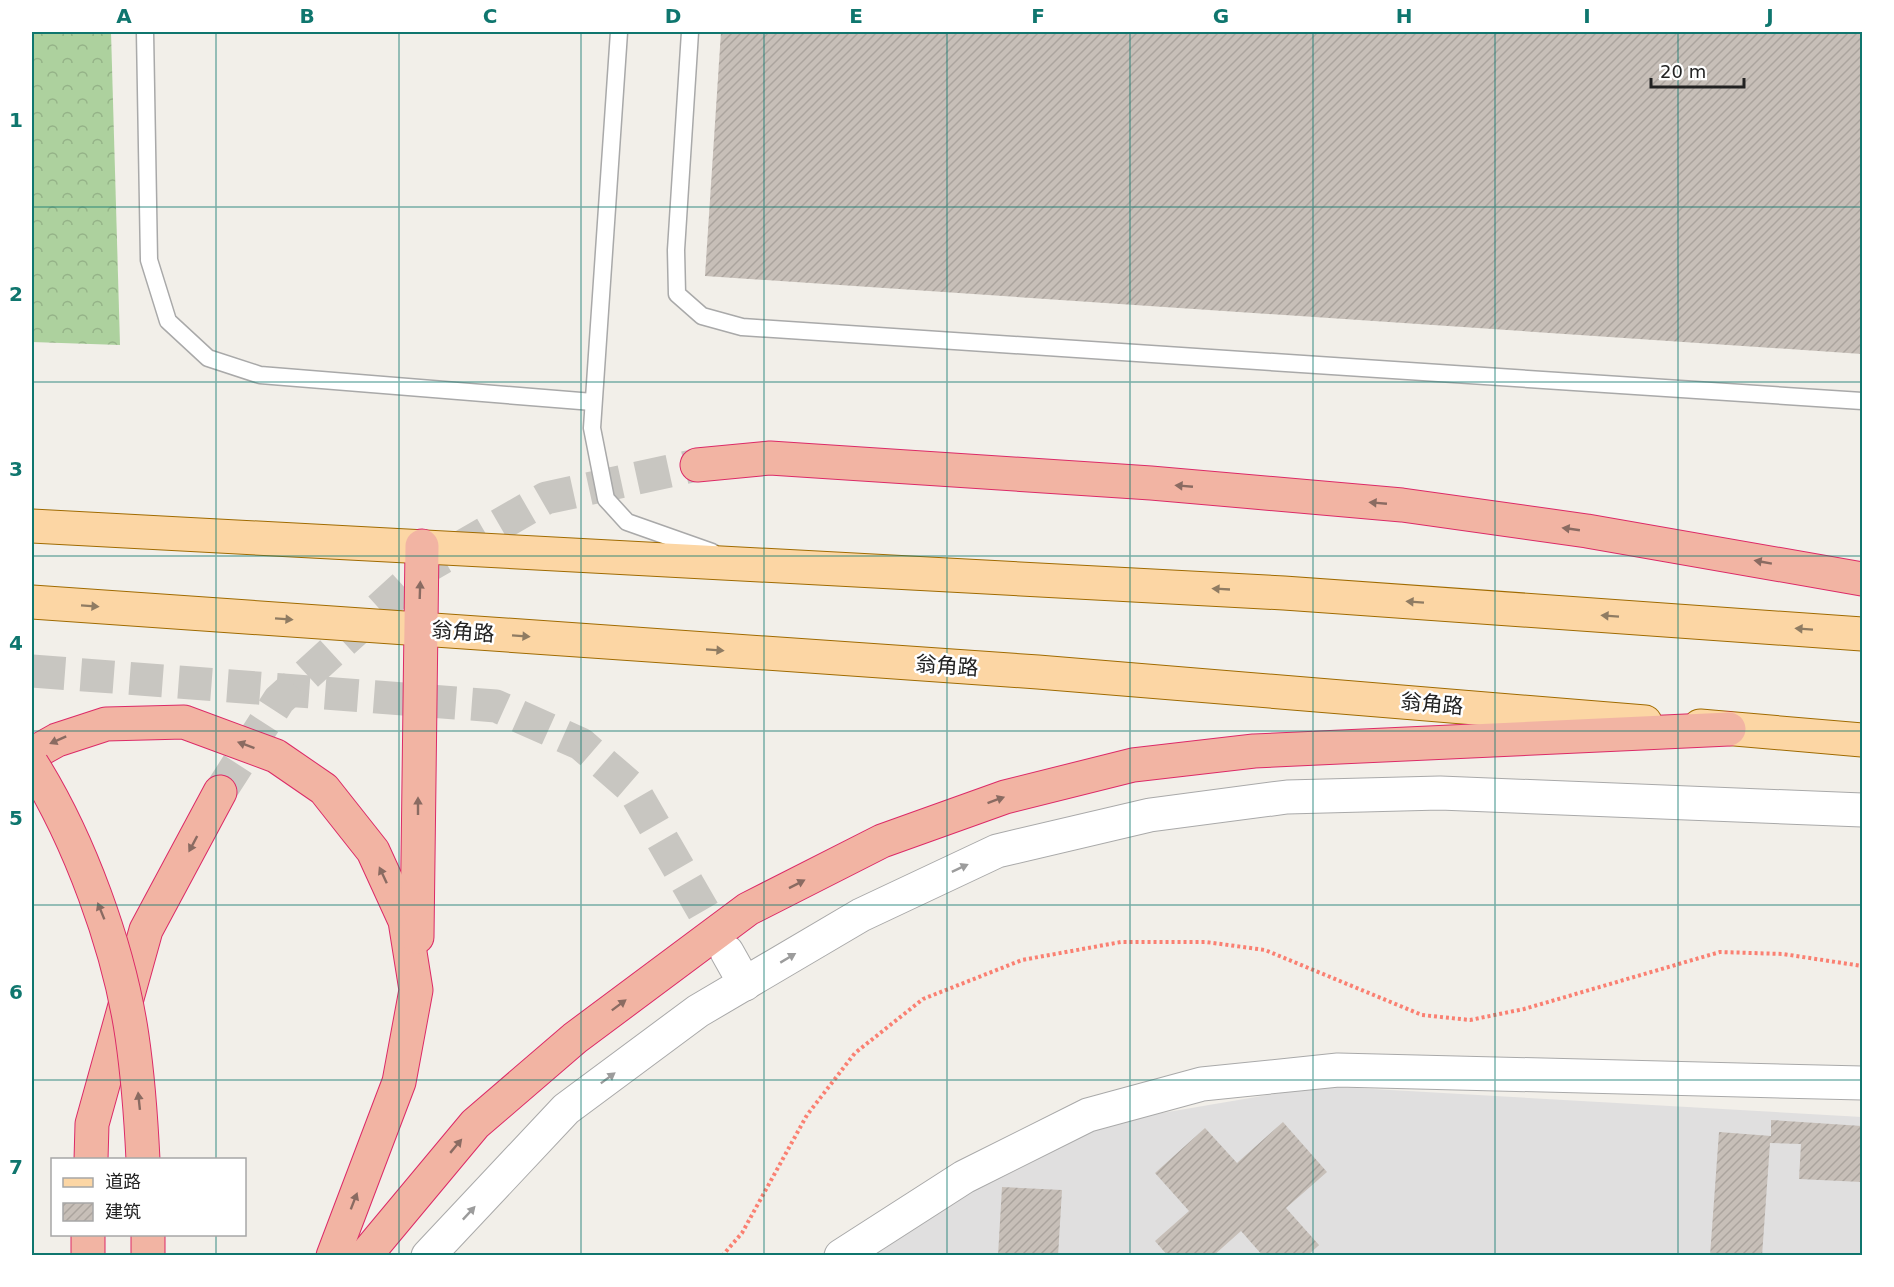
<svg xmlns="http://www.w3.org/2000/svg" width="1894" height="1287" font-family="'DejaVu Sans','Noto Sans SC',sans-serif">
  <style>
    .residential { fill: #e0dfdf }
    .forest { fill: url(#forest-crowns) }
    .building { fill: url(#building-hatch) }
    .lines { fill: none; stroke-linecap: round; stroke-linejoin: round }
    .minor-tunnel { stroke: #c8c6c1; stroke-width: 33; stroke-dasharray: 33 16; stroke-linecap: butt }
    .trunk-tunnel { stroke: #c8c6c1; stroke-width: 33; stroke-dasharray: 33 16; stroke-linecap: butt }
    .service-casing { stroke: #a9a9a9; stroke-width: 19 }
    .minor-casing { stroke: #a9a9a9; stroke-width: 35 }
    .tertiary-casing { stroke: #a9a9a9; stroke-width: 35 }
    .primary-casing { stroke: #a06b00; stroke-width: 35 }
    .trunk-casing { stroke: #dc2a67; stroke-width: 35 }
    .path { stroke: #fa8072; stroke-width: 4; stroke-dasharray: 3 3; stroke-linecap: butt }
    .service { stroke: #fff; stroke-width: 16 }
    .minor { stroke: #fff; stroke-width: 33 }
    .tertiary { stroke: #fff; stroke-width: 33 }
    .primary { stroke: #fcd6a4; stroke-width: 33 }
    .trunk { stroke: #f2b4a3; stroke-width: 33 }
    .trunk-bridge-casing { stroke: #dc2a67; stroke-width: 35; stroke-linecap: butt }
    .trunk-bridge { stroke: #f2b4a3; stroke-width: 33 }
    .oneway { fill: #8a6b62 }
    .oneway2 { fill: #8f7c63 }
    .oneway3 { fill: #9c9c9c }
    .grid { fill: none; stroke: #0f766e; stroke-width: 1.5; stroke-opacity: 0.55 }
    .labels { text-anchor: middle; dominant-baseline: central; stroke-width: 5; stroke-linejoin: round; paint-order: stroke }
    .street-label { font-size: 21px; fill: #222; stroke: #fff }
    .neatline { fill: none; stroke: #0f766e; stroke-width: 2 }
    .grid-label { font-size: 20px; text-anchor: middle; font-weight: bold; fill: #0f766e }
  </style>
  <defs>
    <pattern id="forest-crowns" width="20" height="18" patternUnits="userSpaceOnUse" patternTransform="scale(1.5)"><rect width="20" height="18" fill="#add19e"/><path d="M2 6a3 3 0 1 1 6 0M12 15a3 3 0 1 1 6 0" fill="none" stroke="#95b388"/></pattern>
    <pattern id="building-hatch" width="6" height="6" patternUnits="userSpaceOnUse" patternTransform="scale(1.5)"><rect width="6" height="6" fill="#c7bfb8"/><path d="M-1 1l2-2M0 6l6-6M5 7l2-2" fill="none" stroke="#aba49e"/></pattern>
  </defs>
  <rect width="100%" height="100%" fill="#f2efe9"/>
  <polygon class="residential" points="1321,1086 1862,1117 1862,1255 870,1256 941,1204 1115,1121"/>
  <polygon class="forest" points="32,32 111,32 120,345 32,342"/>
  <g class="building">
    <polygon points="721,32 1862,32 1862,354 705,276"/>
    <polygon points="1771,1120 1862,1126 1862,1182 1799,1179 1801,1144 1770,1143 1762,1256 1710,1256 1719,1132 1771,1136"/>
    <polygon points="1283,1122 1327,1172 1286,1208 1319,1245 1307,1256 1263,1256 1241,1231 1213,1256 1168,1256 1155,1241 1189,1211 1155,1173 1205,1128 1237,1163"/>
    <polygon points="1002,1187 1062,1190 1058,1256 998,1256"/>
  </g>
  <g class="lines">
    <polyline class="minor-tunnel" points="32,671 496,706 581,744 633,789 727,952"/>
    <polyline class="trunk-tunnel" points="220,792 279,700 423,569 546,498 697,465"/>
    <g class="service-casing">
      <g id="service">
        <polyline points="145,32 149,260 168,321 208,358 260,375 593,402"/>
        <polyline points="619,32 592,428 606,499 627,522 712,552"/>
        <polyline points="690,32 676,250 677,294 702,316 742,327 1862,401"/>
      </g>
    </g>
    <g class="minor-casing">
      <g id="minor">
        <polyline points="727,952 745,984"/>
        <polyline points="841,1256 964,1177 1088,1115 1202,1084 1338,1070 1862,1083"/>
      </g>
    </g>
    <g class="tertiary-casing">
      <polyline id="tertiary" points="428,1256 566,1109 698,1011 861,915 997,851 1150,815 1287,797 1440,793 1862,810"/>
    </g>
    <g class="primary-casing">
      <g id="primary">
        <polyline points="32,526 1284,593 1862,634"/>
        <polyline points="32,602 1038,672 1645,722"/>
        <polyline points="1700,726 1862,740"/>
      </g>
    </g>
    <g class="trunk-casing">
      <g id="trunk">
        <polyline points="697,465 770,458 1151,483 1402,505 1587,531 1862,579"/>
        <polyline points="32,754 57,740 106,724 184,722 276,756 324,789 373,851 405,921 416,990 399,1082 333,1256"/>
        <polyline points="417,937 422,546"/>
        <polyline points="91,1160 92,1124 146,930 220,792"/>
        <polyline points="88,1234 88,1256"/>
        <polyline points="148,1234 148,1256"/>
        <polyline points="365,1256 475,1124 575,1038 748,909 882,841 1005,797 1133,765 1254,751 1729,729"/>
      </g>
    </g>
    <polyline class="path" points="722,1256 742,1233 807,1115 855,1053 923,999 1022,960 1121,942 1206,942 1265,950 1422,1015 1470,1020 1524,1009 1720,952 1783,954 1862,966"/>
    <use href="#service" class="service"/>
    <use href="#minor" class="minor"/>
    <use href="#tertiary" class="tertiary"/>
    <use href="#primary" class="primary"/>
    <use href="#trunk" class="trunk"/>
    <g class="trunk-bridge-casing">
      <path id="trunk-bridge" d="M32 764C79 839 119 947 132 1036 138 1077 141 1118 143 1160"/>
    </g>
    <use href="#trunk-bridge" class="trunk-bridge"/>
  </g>
  <defs><path id="oneway-solid" d="M-6-.8H1V-3.2L6.5 0L1 3.2V.8H-6Z" transform="scale(1.5)"/></defs>
  <g class="oneway">
    <use href="#oneway-solid" transform="translate(1184 486) rotate(-175)"/>
    <use href="#oneway-solid" transform="translate(1378 503) rotate(-175)"/>
    <use href="#oneway-solid" transform="translate(1571 529) rotate(-172)"/>
    <use href="#oneway-solid" transform="translate(1763 562) rotate(-170)"/>
    <use href="#oneway-solid" transform="translate(420 590) rotate(-88)"/>
    <use href="#oneway-solid" transform="translate(58 740) rotate(156)"/>
    <use href="#oneway-solid" transform="translate(246 745) rotate(-160)"/>
    <use href="#oneway-solid" transform="translate(996 800) rotate(-20)"/>
    <use href="#oneway-solid" transform="translate(418 806) rotate(-90)"/>
    <use href="#oneway-solid" transform="translate(193 844) rotate(118)"/>
    <use href="#oneway-solid" transform="translate(383 875) rotate(-115)"/>
    <use href="#oneway-solid" transform="translate(797 884) rotate(-27)"/>
    <use href="#oneway-solid" transform="translate(101 911) rotate(-112)"/>
    <use href="#oneway-solid" transform="translate(619 1005) rotate(-37)"/>
    <use href="#oneway-solid" transform="translate(139 1101) rotate(-96)"/>
    <use href="#oneway-solid" transform="translate(456 1146) rotate(-50)"/>
    <use href="#oneway-solid" transform="translate(354 1201) rotate(-69)"/>
  </g>
  <g class="oneway2">
    <use href="#oneway-solid" transform="translate(1221 589) rotate(-177)"/>
    <use href="#oneway-solid" transform="translate(1415 602) rotate(-176)"/>
    <use href="#oneway-solid" transform="translate(90 606) rotate(4)"/>
    <use href="#oneway-solid" transform="translate(1610 616) rotate(-176)"/>
    <use href="#oneway-solid" transform="translate(284 619) rotate(4)"/>
    <use href="#oneway-solid" transform="translate(1804 629) rotate(-176)"/>
    <use href="#oneway-solid" transform="translate(521 636) rotate(4)"/>
    <use href="#oneway-solid" transform="translate(715 650) rotate(4)"/>
  </g>
  <g class="oneway3">
    <use href="#oneway-solid" transform="translate(960 868) rotate(-25)"/>
    <use href="#oneway-solid" transform="translate(788 958) rotate(-31)"/>
    <use href="#oneway-solid" transform="translate(608 1078) rotate(-37)"/>
    <use href="#oneway-solid" transform="translate(469 1213) rotate(-47)"/>
  </g>
  <path class="grid" d="M216 32V1160M399 32V1256M581 32V1256M764 32V1256M947 32V1256M1130 32V1256M1313 32V1256M1495 32V1256M1678 32V1256M32 207H1862M32 382H1862M32 556H1862M32 731H1862M32 905H1862M32 1080H1862M216 1234V1256"/>
  <g class="labels">
    <g class="street-label">
      <text transform="translate(463 632) rotate(4)">翁角路</text>
      <text transform="translate(947 666) rotate(4)">翁角路</text>
      <text transform="translate(1432 704) rotate(5)">翁角路</text>
    </g>
  </g>
  <rect width="1894" height="1287" fill="none" stroke="#ffffff" stroke-width="66"/>
  <rect x="51" y="1158" width="195" height="78" fill="#ffffff" stroke="#a7a7a7" stroke-width="1.5"/>
  <rect x="63" y="1178" width="30" height="9" fill="#fcd6a4" stroke="#a7a7a7" stroke-width="1.5"/>
  <text x="105" y="1188" font-size="18" fill="#222222">道路</text>
  <rect x="63" y="1203" width="30" height="18" fill="url(#building-hatch)" stroke="#a7a7a7" stroke-width="1.5"/>
  <text x="105" y="1218" font-size="18" fill="#222222">建筑</text>
  <path d="M1651 78v9h93v-9" fill="none" stroke="#222222" stroke-width="3"/>
  <text x="1660" y="78" font-size="18" fill="#222222" stroke="#ffffff" stroke-width="4.5" paint-order="stroke">20 m</text>
  <rect x="33" y="33" width="1828" height="1221" class="neatline"/>
  <g class="grid-label">
    <text x="124" y="23">A</text>
    <text x="307" y="23">B</text>
    <text x="490" y="23">C</text>
    <text x="673" y="23">D</text>
    <text x="856" y="23">E</text>
    <text x="1038" y="23">F</text>
    <text x="1221" y="23">G</text>
    <text x="1404" y="23">H</text>
    <text x="1587" y="23">I</text>
    <text x="1770" y="23">J</text>
    <text x="16" y="127">1</text>
    <text x="16" y="301">2</text>
    <text x="16" y="476">3</text>
    <text x="16" y="650">4</text>
    <text x="16" y="825">5</text>
    <text x="16" y="999">6</text>
    <text x="16" y="1174">7</text>
  </g>
</svg>
